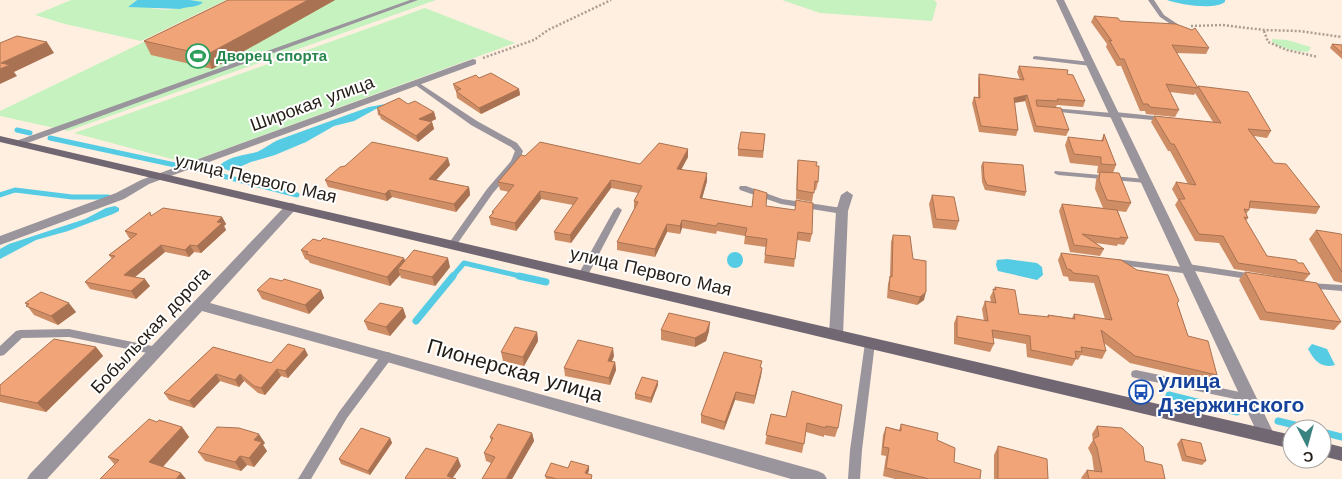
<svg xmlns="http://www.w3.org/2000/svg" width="1342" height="479" font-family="'Work Sans',sans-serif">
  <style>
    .green { fill: #c5f2bf }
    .water { fill: #55cce4 }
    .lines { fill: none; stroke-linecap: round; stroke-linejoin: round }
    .stream-far1 { stroke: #55cce4; stroke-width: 5 }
    .stream { stroke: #55cce4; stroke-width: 7 }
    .path { stroke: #aa9d91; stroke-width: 2.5; stroke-dasharray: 2 2; stroke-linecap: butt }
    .lane { fill: #9a949c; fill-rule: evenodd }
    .street { fill: #9a949c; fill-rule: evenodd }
    .secondary { fill: #716773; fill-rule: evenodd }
    .wall { fill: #cf8d66 }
    .shaded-wall { fill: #a97353 }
    .building { fill: #f1a477; stroke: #a97353 }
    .labels { text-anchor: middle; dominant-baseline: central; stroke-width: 4; stroke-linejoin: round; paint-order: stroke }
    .far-leisure-label { font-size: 15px; font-weight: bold; fill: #27864d; stroke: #fff; text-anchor: start }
    .street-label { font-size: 18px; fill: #241d16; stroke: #fff }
    .near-street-label { font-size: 21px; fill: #241d16; stroke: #fff }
    .near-transit-label { font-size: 21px; font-weight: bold; fill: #164399; stroke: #fff; text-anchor: start }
  </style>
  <rect width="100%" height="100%" fill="#ffefe0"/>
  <g class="green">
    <path d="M71 0H137L133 2C153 13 182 11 202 2L190 0H226L141 41 65 24 35 15Z"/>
    <polygon points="231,0 436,0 68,131 0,116 0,111"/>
    <polygon points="782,0 934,0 937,3 932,21 820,13"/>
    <polygon points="425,8 515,43 187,163 74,133"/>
    <path d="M1272 39 1287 40 1311 47 1308 52C1296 51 1282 49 1272 42Z"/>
  </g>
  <g class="water">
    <path d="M137 0H190L203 2C197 8 189 6 180 9L128 7Z"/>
    <path d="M1167 0H1225V2C1214 10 1181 5 1167 0Z"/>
    <path d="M385 104 354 121 334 126 306 142 275 155 251 162 230 171 222 168 220 165C230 156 245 155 257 152 264 149 271 143 278 140L369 107Z"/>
    <polygon points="115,206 119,208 119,211 113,214 68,231 36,240 0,259 0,249 9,244 85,219 106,208"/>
    <circle cx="735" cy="260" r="8"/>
    <polygon points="1007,259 1037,263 1042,267 1043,275 1037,280 998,271 996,265 997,260"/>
    <path d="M1312 344 1327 349 1335 365C1321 369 1314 360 1308 349Z"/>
  </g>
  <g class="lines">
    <g class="stream-far1">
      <polyline points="17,130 30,133"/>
      <polyline points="50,138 175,165"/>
      <polyline points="199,170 297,195"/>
      <polyline points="0,195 15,190 72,197 108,197"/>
      <polyline points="452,277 464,263 524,277"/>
    </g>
    <g class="stream">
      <polyline points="519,276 546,282"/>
      <polyline points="416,321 453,276"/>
      <polyline points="1169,395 1237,412"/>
      <polyline points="1278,421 1311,429"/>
      <polyline points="1322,432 1342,437"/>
    </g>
    <g class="path">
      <polyline points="1191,26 1223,25 1264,30 1299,31 1342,37"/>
      <polyline points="1264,31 1268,42 1287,50 1318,57"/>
      <polyline points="483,58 534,40 548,30 611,0"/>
    </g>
    <g class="lane">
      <polygon points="410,0 418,0 22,145 16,145 15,143 16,141"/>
      <polygon points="1148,0 1154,0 1164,15 1185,29 1185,31 1181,31 1160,17"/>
      <polygon points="1035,56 1091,62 1094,64 1091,66 1033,59 1033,57"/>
      <polygon points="416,81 477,121 517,143 523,151 518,164 493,193 455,247 449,247 448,245 449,243 487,189 511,161 515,151 511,147 471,125 414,84 414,82"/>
      <polygon points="1052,108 1112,113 1115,112 1164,117 1168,119 1164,121 1119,117 1116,118 1050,111 1049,110"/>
      <polygon points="1055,171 1146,179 1150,181 1146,183 1058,175 1054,173"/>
      <polygon points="740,186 746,186 782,199 842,208 846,211 842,214 781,204 740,190 739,188"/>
      <polygon points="618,207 622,210 588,275 583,278 580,277 578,275 614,210"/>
      <polygon points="1116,259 1183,267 1185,265 1188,264 1254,274 1257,275 1259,277 1257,279 1254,280 1195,271 1190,274 1113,264 1111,262 1113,260"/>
      <polygon points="1309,283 1342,285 1342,291 1306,288 1304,286 1306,284"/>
      <polygon points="69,329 157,347 161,348 162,351 161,354 157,355 69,337 22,338 4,355 0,356 0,346 16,331 20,330"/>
      <polygon points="870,339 874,340 875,343 862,450 860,479 848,479 850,450 865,343 866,340"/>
      <polygon points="387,352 391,353 392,356 391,359 347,418 311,479 298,479 339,412 383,353"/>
      <polygon points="1136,370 1249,394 1253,395 1254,398 1253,401 1249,402 1136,378 1132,377 1131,374 1132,371"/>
    </g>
    <g class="street">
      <polygon points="1056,0 1064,0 1275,436 1273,441 1267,443 1261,441"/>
      <polygon points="473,59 476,60 476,64 149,184 124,199 0,245 0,236 116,193 141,180"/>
      <polygon points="847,191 853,195 848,211 843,335 841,339 836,340 831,339 829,335 836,211 841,195"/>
      <polygon points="291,203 295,204 297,207 295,210 210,303 818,471 824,474 827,479 791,479 387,362 202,311 47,479 27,479 30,474 287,204"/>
    </g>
    <g class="secondary">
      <polygon points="0,136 1292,435 1292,449 0,142"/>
      <polygon points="1322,442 1342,447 1342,461 1322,456"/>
    </g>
  </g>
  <g class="wall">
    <polygon points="228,0 335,0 212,69 151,55 144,41"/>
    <polygon points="1094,16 1120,21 1209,48 1206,54 1176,53 1197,87 1198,86 1271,131 1267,138 1254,136 1274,163 1320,207 1316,214 1249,208 1249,210 1246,214 1248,218 1246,221 1267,256 1298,263 1310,274 1304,281 1234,269 1219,243 1195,241 1175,205 1178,200 1172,189 1176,182 1188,184 1170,151 1168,151 1151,122 1154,116 1213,122 1195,93 1194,95 1170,92 1179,110 1175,117 1146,114 1145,111 1140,111 1121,66 1117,66 1106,47 1107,44 1091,22"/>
    <polygon points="1332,44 1342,45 1342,59 1330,48"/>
    <polygon points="1019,66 1067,74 1085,101 1083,107 1057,105 1056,107 1043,107 1069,130 1066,136 1034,132 1025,101 1014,103 1018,130 1016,136 979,132 972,103 974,97 978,97 978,80 979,74 1020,80 1017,72"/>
    <polygon points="453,84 519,89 520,95 481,114 457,98 456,91 455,90"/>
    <polygon points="408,104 434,112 436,119 430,122 432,122 434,129 418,142 381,119 380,116 378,115 377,108"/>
    <polygon points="765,134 763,158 738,156 738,149"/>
    <polygon points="1104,134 1116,165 1113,173 1131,203 1126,212 1118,211 1128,238 1124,245 1118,244 1117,246 1096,243 1104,249 1100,256 1070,252 1059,211 1062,204 1103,208 1095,189 1096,180 1099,173 1097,173 1098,166 1070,163 1065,145 1068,137 1101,141"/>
    <polygon points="688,149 688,157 681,170 707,181 702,198 752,207 766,206 812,234 810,242 797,240 794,267 764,263 766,247 744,244 745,236 717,231 716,234 682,228 680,234 667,232 655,257 617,250 617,242 634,209 634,201 638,193 611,188 571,243 555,240 554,232 573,205 541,199 516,231 491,225 489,217 492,214 492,212 509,192 500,190 498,182 525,156 640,164"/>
    <polygon points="798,160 816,166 818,182 816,190 814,190 812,202 796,199 797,168"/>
    <polygon points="983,162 1026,192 1025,196 985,190 982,182 981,166"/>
    <polygon points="450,165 436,180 469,187 470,195 456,212 392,197 387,201 328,187 325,180"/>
    <polygon points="932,195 959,221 956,230 933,228 929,204"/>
    <polygon points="152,215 222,217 226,224 224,226 226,230 201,253 194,252 189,257 165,252 135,277 150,286 136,299 90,289 85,282 112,259 109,255 131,238 129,238 125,231"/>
    <polygon points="1316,230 1342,235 1342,283 1334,281 1309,239"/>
    <polygon points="893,235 913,259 924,300 917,305 887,298 888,284 890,276 891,242"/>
    <polygon points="301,250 404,258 405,261 450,267 435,286 401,278 400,275 390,286 310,263 308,260 305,259"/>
    <polygon points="1061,253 1177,303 1188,336 1217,375 1212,382 1130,363 1104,343 1106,351 1102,359 1081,355 1078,360 1076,359 1072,366 1027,357 1026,344 993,338 994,344 990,352 954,344 954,323 957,316 984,321 982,309 985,301 991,302 990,297 995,287 1019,314 1047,317 1048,315 1072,318 1074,314 1105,319 1094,283 1069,281 1068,277 1063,276 1058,260"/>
    <polygon points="1245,272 1341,322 1334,330 1260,320 1239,280"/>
    <polygon points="257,290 321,290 324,298 309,314 262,299"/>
    <polygon points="25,303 76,312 58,325 34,315"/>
    <polygon points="403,308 406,317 390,336 368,330 364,321"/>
    <polygon points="661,330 709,331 706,341 695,347 661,340"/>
    <polygon points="537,332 538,341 524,366 503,361 501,352"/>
    <polygon points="96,347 103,356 46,412 0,402 0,385"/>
    <polygon points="213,347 271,363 308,355 288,378 281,376 265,395 258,393 244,381 239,387 220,381 194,408 169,400 164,393"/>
    <polygon points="614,356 612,361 615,362 616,370 610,385 565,376 564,368"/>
    <polygon points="761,367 762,368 761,376 754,404 735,400 724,430 701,423 701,415"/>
    <polygon points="658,381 658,385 651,403 635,399 635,394"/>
    <polygon points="771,414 838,428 835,437 824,435 824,437 806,432 802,453 765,444"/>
    <polygon points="157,422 182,427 189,437 163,467 115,465 108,457"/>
    <polygon points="901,424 937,440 954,462 980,479 895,479 883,476 886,456 881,455 883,435 886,427 899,430"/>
    <polygon points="1097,426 1145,461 1165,479 1082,479 1081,478 1087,470 1094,471 1092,456 1088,448 1093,440 1092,434"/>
    <polygon points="532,433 534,441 512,479 482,479 491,463 486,461 484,453 491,441 490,437"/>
    <polygon points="390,438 392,443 370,475 341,464 339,459"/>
    <polygon points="1181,439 1206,461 1202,465 1182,461 1177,444"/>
    <polygon points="265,443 263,445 267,451 254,467 247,465 241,471 205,461 198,452"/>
    <polygon points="998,446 1048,479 994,479 994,455"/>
    <polygon points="589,466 589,470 588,474 592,479 546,479 545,476 568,468"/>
  </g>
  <g class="shaded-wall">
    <polygon points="308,0 335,0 212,69 206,55"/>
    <polygon points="47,42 54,53 14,72 17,76 0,84 0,69 1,63"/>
    <polygon points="519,89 520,95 481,114 479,108"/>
    <polygon points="1027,95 1025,101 1012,103 1014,98"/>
    <polygon points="434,112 436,119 421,126 419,119"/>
    <polygon points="432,122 434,129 418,142 416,136"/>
    <polygon points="688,149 688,157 677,177 677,169"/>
    <polygon points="448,158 450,165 431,186 429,179"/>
    <polygon points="707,173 707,181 700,206 700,198"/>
    <polygon points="611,180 611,188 571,243 570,235"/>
    <polygon points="469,187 470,195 456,212 454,204"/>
    <polygon points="389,190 392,197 387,201 385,194"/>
    <polygon points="540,191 541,199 516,231 515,223"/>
    <polygon points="222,217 226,224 224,226 226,230 201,253 197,246 217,222"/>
    <polygon points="682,220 682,228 680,234 680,226"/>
    <polygon points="667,224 667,232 655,257 655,249"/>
    <polygon points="161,245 165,252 129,282 124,275"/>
    <polygon points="190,245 194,252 189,257 185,250"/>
    <polygon points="404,258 407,267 398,269 400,275 390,286 387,277"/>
    <polygon points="448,258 450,267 435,286 432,277"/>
    <polygon points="145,279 150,286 136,299 131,291"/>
    <polygon points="321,290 324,298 309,314 305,305"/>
    <polygon points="926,292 924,300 917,305 920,297"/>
    <polygon points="69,303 76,312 58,325 51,316"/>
    <polygon points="403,308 406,317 390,336 386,327"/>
    <polygon points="710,322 709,331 706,341 695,347 695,338"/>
    <polygon points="537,332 538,341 524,366 523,357"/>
    <polygon points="96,347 103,356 46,412 37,403"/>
    <polygon points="613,348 614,356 609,368 608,361"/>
    <polygon points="305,349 308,355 288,378 285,371"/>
    <polygon points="615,362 616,370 610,385 609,378"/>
    <polygon points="762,368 761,376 754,404 755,396"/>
    <polygon points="277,369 281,376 265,395 261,388"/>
    <polygon points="216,374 220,381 194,408 189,401"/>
    <polygon points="240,374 244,381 239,387 235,380"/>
    <polygon points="658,381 658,385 651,403 651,398"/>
    <polygon points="736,392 735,400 724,430 725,422"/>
    <polygon points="182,427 189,437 158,472 149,462"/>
    <polygon points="532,433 534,441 512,479 506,479"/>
    <polygon points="259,434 265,443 263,445 267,451 254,467 249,458 254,440"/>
    <polygon points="390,438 392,443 370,475 368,471"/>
    <polygon points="240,456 247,465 241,471 235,462"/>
    <polygon points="458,458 461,466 452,479 447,476"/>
    <polygon points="589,466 589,470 586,478 585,473"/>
    <polygon points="181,473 186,479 176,479"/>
  </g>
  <g class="building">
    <polygon points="228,0 308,0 206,55 144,41"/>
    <polygon points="1094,16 1118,18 1120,21 1176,24 1192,30 1195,28 1209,48 1172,45 1198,88 1166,84 1179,110 1150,107 1148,104 1143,104 1124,59 1120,59 1109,40 1112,41"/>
    <polygon points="17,36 47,42 1,63 10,65 0,69 0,43"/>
    <polygon points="1332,44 1342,45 1342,53"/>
    <polygon points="1019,66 1068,70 1067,74 1073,75 1085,101 1057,99 1058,101 1036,100 1037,106 1061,108 1069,130 1036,126 1027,95 1014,98 1018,130 981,126 974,97 980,98 979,74 1024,80"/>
    <polygon points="491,73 519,89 479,108 456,91 461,89 453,84 476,75 479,78"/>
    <polygon points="1198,86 1248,92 1271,131 1248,129 1274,163 1286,164 1320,207 1250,201 1249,210 1244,209 1248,218 1244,217 1267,256 1296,260 1298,263 1303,263 1310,274 1238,263 1223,236 1199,234 1179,199 1185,199 1176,182 1196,185 1174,144 1171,144 1154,116 1221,123"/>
    <polygon points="399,98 408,104 415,101 434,112 419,119 432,122 416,136 379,113 380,111 377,108"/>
    <polygon points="741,132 765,134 763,151 738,149"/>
    <polygon points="1104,134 1116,165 1101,164 1101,157 1074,154 1068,137 1103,141"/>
    <polygon points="372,142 448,158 429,179 469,187 454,204 389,190 385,194 325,180 340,167 345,166"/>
    <polygon points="540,142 640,164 659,143 688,149 677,169 707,173 700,198 752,207 754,189 767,193 766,206 795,210 796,200 813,203 812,234 798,232 795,259 765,255 767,239 745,236 747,228 718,223 716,226 682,220 680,226 667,224 655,249 617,242 638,202 634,201 642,186 611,180 570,235 554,232 578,198 540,191 515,223 489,217 494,212 492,212 514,185 498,182 521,155 525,156"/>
    <polygon points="798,160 817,162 816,166 819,166 818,182 815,181 814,193 797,190"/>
    <polygon points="983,162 1023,165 1026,192 987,185 984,178"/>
    <polygon points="1100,172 1119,173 1131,203 1107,200 1099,180"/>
    <polygon points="932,195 954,197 959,221 936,219"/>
    <polygon points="1062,204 1117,210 1128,238 1120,237 1120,239 1082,234 1104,249 1074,245"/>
    <polygon points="163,208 222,217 217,222 222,223 197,246 190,245 185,250 161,245 124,275 145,279 131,291 85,282 115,256 109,255 137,234 125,231 150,212 151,216"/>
    <polygon points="1316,230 1341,234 1342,235 1342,272"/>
    <polygon points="893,235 910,236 913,259 926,261 926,292 920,297 889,290 890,276 892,277"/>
    <polygon points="323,238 404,258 387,277 306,254 308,252 301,250 313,239 320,241"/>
    <polygon points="414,250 448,258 432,277 398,269"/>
    <polygon points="1061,253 1121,260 1137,270 1168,275 1179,301 1177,303 1188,336 1208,341 1217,375 1135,356 1101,330 1106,351 1081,347 1082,352 1075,351 1076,359 1031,350 1030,336 992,330 994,344 957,337 957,316 988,321 985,301 996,303 993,289 996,290 995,287 1015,290 1019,314 1049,317 1048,315 1075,319 1074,314 1112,320 1098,276 1073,273 1071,270 1067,269"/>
    <polygon points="1245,272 1317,283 1341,322 1266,312"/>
    <polygon points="270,278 282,281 284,279 321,290 305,305 257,290"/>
    <polygon points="41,292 69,303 51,316 26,306 29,304 25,303"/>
    <polygon points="380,303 403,308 386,327 364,321"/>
    <polygon points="669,313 710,322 706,332 695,338 661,330"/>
    <polygon points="515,327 537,332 523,357 501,352"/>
    <polygon points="54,339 96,347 37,403 0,395 0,385"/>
    <polygon points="578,340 613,348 608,361 615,362 609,378 564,368"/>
    <polygon points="288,344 305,349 285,371 277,369 261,388 254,386 240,374 235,380 216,374 189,401 164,393 213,347 271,363"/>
    <polygon points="724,352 762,361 760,367 762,368 755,396 736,392 725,422 701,415"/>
    <polygon points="642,377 658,381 651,398 635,394"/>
    <polygon points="792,391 842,405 838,428 826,426 826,428 807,423 804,444 766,435 771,414 786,417"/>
    <polygon points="149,419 157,422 159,420 182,427 149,462 181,473 176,479 100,479 119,460 108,457"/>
    <polygon points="498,424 532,433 506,479 482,479 495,457 484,453 493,438 490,437"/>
    <polygon points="901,424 938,433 937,440 955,448 954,462 981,470 980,479 929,479 886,468 889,448 883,447 886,427 901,431"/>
    <polygon points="1097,426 1122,428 1143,447 1145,461 1162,465 1165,479 1089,479 1087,470 1102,472 1097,448 1093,439 1099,436"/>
    <polygon points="217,427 239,428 259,434 254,440 262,442 249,458 240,456 235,462 198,452"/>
    <polygon points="361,428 390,438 368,471 339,459"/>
    <polygon points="1181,439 1201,443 1206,461 1186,456"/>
    <polygon points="998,446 1047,459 1048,479 998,479"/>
    <polygon points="426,448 458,458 447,476 456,479 407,479 405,478"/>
    <polygon points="571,461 589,466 585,473 592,475 591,479 557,479 545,476 551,463 568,468"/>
  </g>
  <defs>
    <g id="stadium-ring" transform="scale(1.25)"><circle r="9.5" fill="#fff" stroke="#2e9e5b" stroke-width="1.5"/><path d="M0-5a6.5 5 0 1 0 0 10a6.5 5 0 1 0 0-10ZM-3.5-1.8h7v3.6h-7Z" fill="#2e9e5b"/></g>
    <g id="bus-ring" transform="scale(1.25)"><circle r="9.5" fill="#fff" stroke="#1a4fb4" stroke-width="1.5"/><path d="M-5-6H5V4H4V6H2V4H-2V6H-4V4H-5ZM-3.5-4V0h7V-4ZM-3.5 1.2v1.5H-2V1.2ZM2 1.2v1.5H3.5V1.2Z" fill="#1a4fb4"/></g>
  </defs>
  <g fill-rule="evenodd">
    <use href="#stadium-ring" x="198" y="56"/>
    <use href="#bus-ring" x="1141" y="392"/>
  </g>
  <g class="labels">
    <g class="far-leisure-label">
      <text x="216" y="56">Дворец спорта</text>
    </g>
    <g class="street-label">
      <text transform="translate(312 103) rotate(-20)">Широкая улица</text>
      <text transform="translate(256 178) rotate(13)">улица Первого Мая</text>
      <text transform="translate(651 271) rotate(13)">улица Первого Мая</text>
      <text transform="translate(150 330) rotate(-47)">Бобыльская дорога</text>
    </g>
    <g class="near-street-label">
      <text transform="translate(515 370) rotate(16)">Пионерская улица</text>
    </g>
    <g class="near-transit-label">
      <text x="1158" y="380">улица<tspan x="1158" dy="24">Дзержинского</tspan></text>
    </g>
  </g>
  <g transform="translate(1307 444) rotate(174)"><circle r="24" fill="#ffffff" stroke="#a7a5a2"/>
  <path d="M0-4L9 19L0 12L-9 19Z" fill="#3b8380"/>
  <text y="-8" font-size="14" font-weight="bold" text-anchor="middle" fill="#241d16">С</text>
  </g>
</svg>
